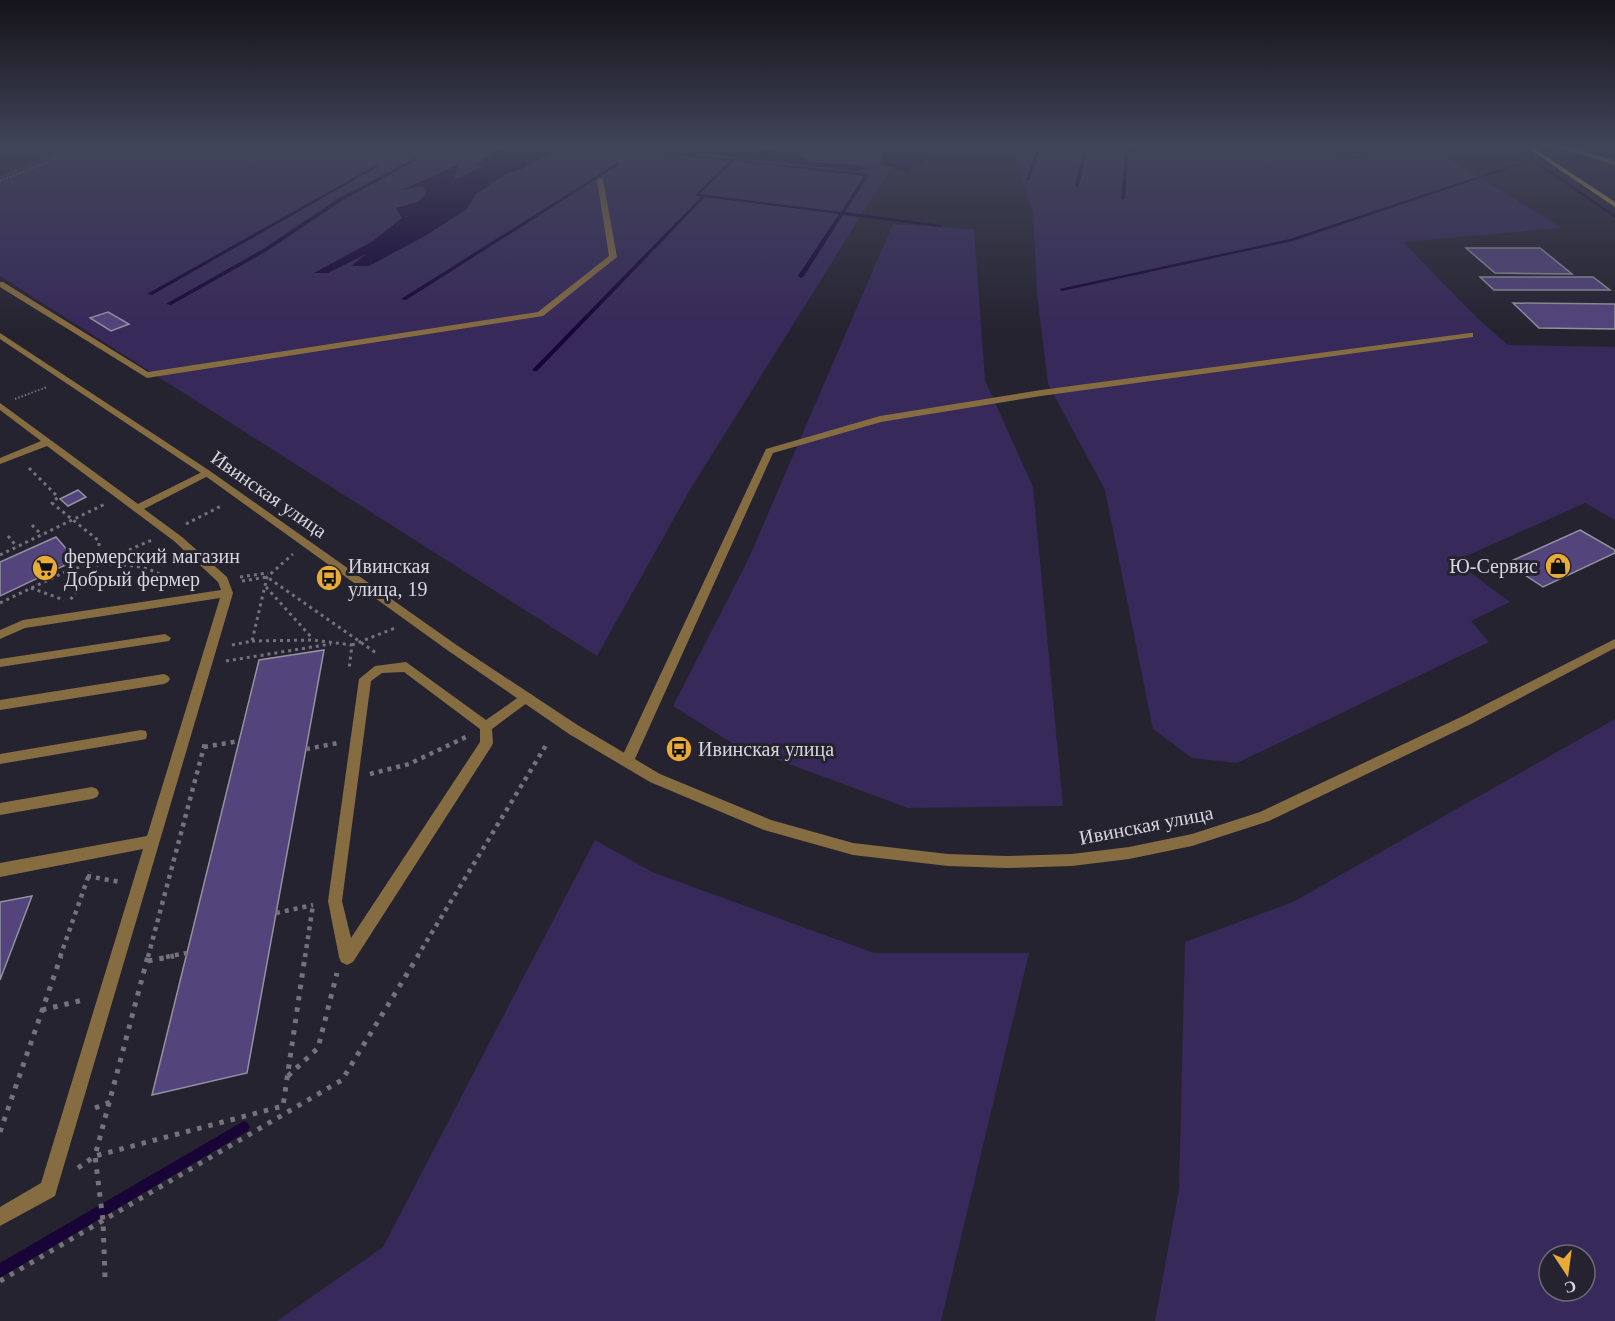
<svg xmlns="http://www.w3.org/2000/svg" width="1615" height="1321" font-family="Georgia,serif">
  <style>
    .green { fill: #37295a; fill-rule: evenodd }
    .water { fill: #180437 }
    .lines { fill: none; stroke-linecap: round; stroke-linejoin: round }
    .stream { fill: #180437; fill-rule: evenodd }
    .building { fill: #53447c; stroke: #9491a1; stroke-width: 1.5 }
    .path-far3 { stroke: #75727d; stroke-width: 2; stroke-dasharray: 1.5 2; stroke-linecap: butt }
    .path-far2 { stroke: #75727d; stroke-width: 3; stroke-dasharray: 3 4; stroke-linecap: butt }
    .path-far1 { stroke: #75727d; stroke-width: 4.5; stroke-dasharray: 4 5; stroke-linecap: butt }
    .path { stroke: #75727d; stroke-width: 5; stroke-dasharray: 4.5 7; stroke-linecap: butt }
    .service { fill: #866c41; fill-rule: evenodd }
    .tertiary { fill: #866c41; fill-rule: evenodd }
    .secondary { fill: #be944c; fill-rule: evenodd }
    .labels { text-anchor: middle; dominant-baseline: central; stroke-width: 6; stroke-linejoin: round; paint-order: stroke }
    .street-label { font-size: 20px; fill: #d7d5de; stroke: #262330 }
    .poi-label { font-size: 20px; fill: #d7d5de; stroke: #262330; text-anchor: start }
  </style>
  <rect width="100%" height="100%" fill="#262330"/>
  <g class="green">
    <polygon points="72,147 904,147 691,488 597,656 0,276 0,176"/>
    <polygon points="1011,147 1429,147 1562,228 1403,242 1476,317 1508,345 1615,347 1615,520 1585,503 1455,561 1510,602 1471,621 1489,642 1237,763 1192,758 1153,729 1105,490 1048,384 1037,294 1033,213"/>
    <polygon points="893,224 974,229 985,380 1033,487 1063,806 908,808 732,743 673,706 748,560"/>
    <path d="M1615 719V1321H1155L1179 1189 1185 942 1293 902ZM1549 1255H1585V1291H1549Z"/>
    <polygon points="595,840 652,872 874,953 1029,953 941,1321 277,1321 383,1247"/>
  </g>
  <g class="water">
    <polygon points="503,147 563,147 524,168 506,174 476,194 467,209 425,236 369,266 351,266 366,254 328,273 314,273 373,241 402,218 396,208 418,202 426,194 423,186 402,190 458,165 454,180 483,166 475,165"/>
    <polygon points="643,147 758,147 794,154 811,162 860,165 866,169 856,171"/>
    <polygon points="886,147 932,147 923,165 914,164 909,172 879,164"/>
  </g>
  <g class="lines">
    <g class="stream">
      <path d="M615 147H624L867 174 869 175 845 212 940 225 942 226 940 227 843 215 804 276 801 278 798 276 839 214 705 197 537 371H533V369L701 197 695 195 730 161ZM734 161 864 176 841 212 700 194Z"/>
      <polygon points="1037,147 1041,147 1029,180 1026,181"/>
      <polygon points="1084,147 1088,147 1079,186 1077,187 1075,186"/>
      <polygon points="1125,147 1129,147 1125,199 1123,200 1121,199"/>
      <polygon points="1304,147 1310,147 1369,159 1367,160"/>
      <polygon points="1512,147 1516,147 1615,215 1615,218"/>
      <polygon points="416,158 419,159 343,200 267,251 171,305 166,304 263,249 339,198"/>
      <polygon points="617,163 620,164 406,300 401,299"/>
      <polygon points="1516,164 1519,165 1293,241 1062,291 1059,289 1290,239"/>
      <polygon points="376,165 379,166 152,295 147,294"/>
      <polygon points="244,1121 248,1123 250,1127 248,1131 0,1278 0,1263"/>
    </g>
  </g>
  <g class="building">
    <polygon points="1466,248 1540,248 1572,274 1495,273"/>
    <polygon points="1480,277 1593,277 1610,290 1494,290"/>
    <polygon points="1513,303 1615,304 1615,329 1539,328"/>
    <polygon points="108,312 129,324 111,331 90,318"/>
    <polygon points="78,490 86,497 68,506 60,499"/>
    <polygon points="1580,530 1615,550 1615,553 1543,587 1507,563"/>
    <polygon points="56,537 76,560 0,596 0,562"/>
    <polygon points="324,650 247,1073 152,1095 259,660"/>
    <polygon points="32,896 0,980 0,902"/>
  </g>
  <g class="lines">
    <g class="path-far3">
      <polyline points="0,181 83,148 80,147"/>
      <polyline points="15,399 47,387"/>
    </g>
    <g class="path-far2">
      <polyline points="29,468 58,497 52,503 99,541 99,563 70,600"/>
      <polyline points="186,524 223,505"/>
      <polyline points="32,525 42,535"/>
      <polyline points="8,536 17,547"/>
      <polyline points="0,555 105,504"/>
      <path d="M102 564C131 565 153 565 175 585"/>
      <polyline points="240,577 268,573"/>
      <polyline points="242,581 267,577 376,653"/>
      <polyline points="266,587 313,639"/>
      <polyline points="31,588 64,600"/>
      <polyline points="0,603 69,570 99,563 152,540"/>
      <polyline points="252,641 313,640 352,645 349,669"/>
      <polyline points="232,645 252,641 267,577 293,554"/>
      <polyline points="352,645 395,628"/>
      <polyline points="226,661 331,644"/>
    </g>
    <g class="path-far1">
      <polyline points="204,747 239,741"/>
      <polyline points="306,749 338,743"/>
      <polyline points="370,774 409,764 466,737"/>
      <polyline points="87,876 120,882"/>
      <polyline points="276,913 313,905"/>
      <polyline points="60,957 90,872"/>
      <polyline points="148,957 205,743"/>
      <polyline points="166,957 187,953"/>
      <polyline points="305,957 313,905"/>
      <polyline points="417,957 548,742"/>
    </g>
    <g class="path">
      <polyline points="148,961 174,956"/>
      <polyline points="42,1010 83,1000"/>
      <polyline points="288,1076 318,1048 337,973"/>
      <polyline points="95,1108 110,1102"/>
      <polyline points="0,1132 61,956"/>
      <polyline points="78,1168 95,1156 283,1106 305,956"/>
      <polyline points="105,1277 103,1221 95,1156 148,956"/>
      <polyline points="0,1281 342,1080 418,956"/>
    </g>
    <g class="service">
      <path d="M1550 147C1572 145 1594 154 1615 161V165L1584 155Z"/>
      <polygon points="600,178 603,180 617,257 543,316 147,378 0,287 0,282 3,282 148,372 538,312 609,256 597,180"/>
      <polygon points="1470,333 1473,333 1473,337 1041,396 881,422 773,453 634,761 632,765 627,766 622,765 620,761 766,449 880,416 1041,390"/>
      <polygon points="0,403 138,504 204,471 210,471 210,475 144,509 182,537 227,577 233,593 57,1189 55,1196 0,1226 0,1207 41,1183 143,849 0,877 0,863 147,836 220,598 25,628 0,639 0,630 23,620 221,590 218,582 174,541 47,446 0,464 0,458 41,441 0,410"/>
      <polygon points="165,634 171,638 169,641 0,667 0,659"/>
      <path d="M406 662 486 720 523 694H531L533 697 531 700 492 729 493 743 491 747 353 962 347 965 341 962 339 957 328 901 359 679 375 666ZM404 672 480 729V742L351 938 342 901 371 681 382 673Z"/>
      <polygon points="164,674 168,676 170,679 168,682 164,684 0,710 0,700"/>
      <polygon points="141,730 146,731 147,735 146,739 141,740 0,764 0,754"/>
      <polygon points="92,787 97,789 99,793 97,797 92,799 0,815 0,803"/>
    </g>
    <polygon class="tertiary" points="0,333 210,471 458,646 579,726 660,774 771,820 853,843 948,854 1006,856 1072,854 1129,847 1192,834 1260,812 1463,716 1615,639 1615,648 1471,724 1269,821 1192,846 1129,859 1072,866 1006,868 948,866 853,855 764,830 650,782 569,734 450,652 204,475 0,339"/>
    <polygon class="secondary" points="1526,147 1532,147 1615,202 1615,207"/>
  </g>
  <linearGradient id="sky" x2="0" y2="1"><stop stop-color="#15131a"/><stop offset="0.44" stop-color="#414559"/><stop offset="1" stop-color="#414559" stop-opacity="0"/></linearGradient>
  <rect width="1615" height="332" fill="url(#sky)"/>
  <defs>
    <g id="shop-disc" transform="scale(1.35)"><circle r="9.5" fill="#e8ab37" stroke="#262330"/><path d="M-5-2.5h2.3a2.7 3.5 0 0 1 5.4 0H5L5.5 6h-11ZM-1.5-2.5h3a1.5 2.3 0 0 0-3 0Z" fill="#111"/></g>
    <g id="supermarket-disc" transform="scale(1.35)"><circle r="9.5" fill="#e8ab37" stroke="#262330"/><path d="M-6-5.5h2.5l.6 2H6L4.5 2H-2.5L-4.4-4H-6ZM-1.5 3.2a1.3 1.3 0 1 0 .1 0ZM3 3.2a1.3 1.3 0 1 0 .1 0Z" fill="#111"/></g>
    <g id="bus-disc" transform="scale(1.35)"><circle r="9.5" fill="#e8ab37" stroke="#262330"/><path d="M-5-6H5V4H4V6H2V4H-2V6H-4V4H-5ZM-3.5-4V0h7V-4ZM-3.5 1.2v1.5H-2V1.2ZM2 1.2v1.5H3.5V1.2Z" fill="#111"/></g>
  </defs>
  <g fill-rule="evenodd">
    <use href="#shop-disc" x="1558" y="566"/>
    <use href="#supermarket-disc" x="45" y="568"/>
    <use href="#bus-disc" x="329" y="578"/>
    <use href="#bus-disc" x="679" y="749"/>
  </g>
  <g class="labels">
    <g class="street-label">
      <text transform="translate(269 494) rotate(35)">Ивинская улица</text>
      <text transform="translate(1146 825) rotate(-11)">Ивинская улица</text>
    </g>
    <g class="poi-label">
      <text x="64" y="556">фермерский магазин<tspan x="64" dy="23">Добрый фермер</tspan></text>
      <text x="348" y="566">Ивинская<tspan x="348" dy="23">улица, 19</tspan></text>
      <text x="1538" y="566" text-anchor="end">Ю-Сервис</text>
      <text x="698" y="749">Ивинская улица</text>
    </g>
  </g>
  <g transform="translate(1567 1273) rotate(167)"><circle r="28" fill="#262330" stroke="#6d6a76" stroke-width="1.5"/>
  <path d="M0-4.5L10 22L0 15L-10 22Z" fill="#e8ab37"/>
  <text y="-9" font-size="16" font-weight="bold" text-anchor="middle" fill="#d7d5de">С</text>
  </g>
</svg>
